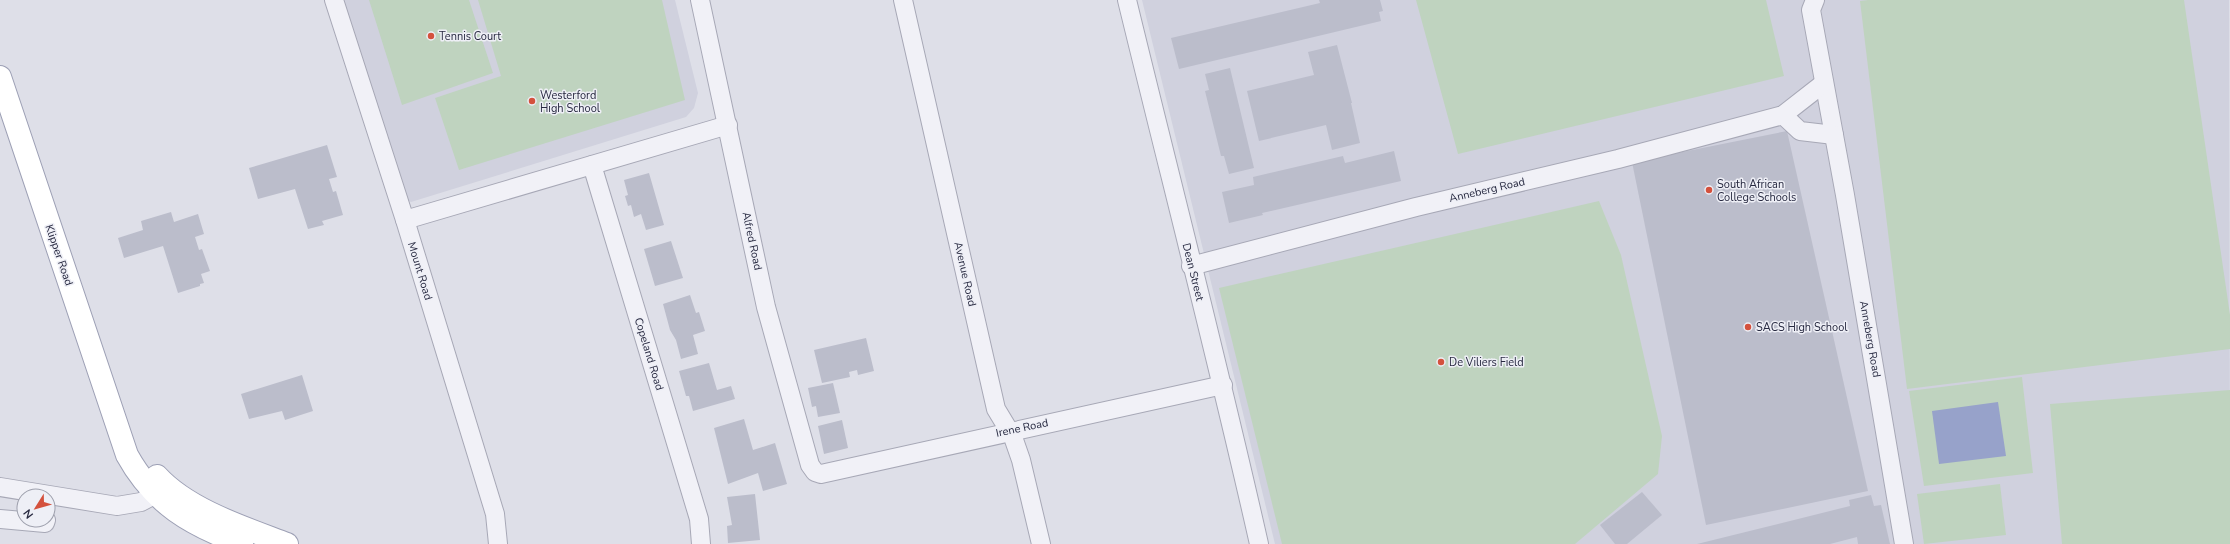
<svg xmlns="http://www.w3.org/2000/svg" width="2230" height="544" font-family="'Nunito Sans',sans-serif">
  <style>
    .built { fill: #d0d1de }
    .green { fill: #bfd3bf }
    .water { fill: #97a2ca }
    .building { fill: #bbbdcb }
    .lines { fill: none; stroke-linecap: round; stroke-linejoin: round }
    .minor-casing { stroke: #a7a8b6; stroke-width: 20 }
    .major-casing { stroke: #9da0b5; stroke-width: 24 }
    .minor { stroke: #f1f1f7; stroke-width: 18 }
    .major { stroke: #fff; stroke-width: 22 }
    .poi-dot { fill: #d4513d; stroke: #eeeff6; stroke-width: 1.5 }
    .labels { text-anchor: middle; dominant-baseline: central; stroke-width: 3; stroke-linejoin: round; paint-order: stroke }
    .poi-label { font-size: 11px; fill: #272940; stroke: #eeeff6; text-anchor: start }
    .street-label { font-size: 11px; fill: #272940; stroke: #eeeff6 }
  </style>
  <rect width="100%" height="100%" fill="#dedfe8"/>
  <g class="built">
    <polygon points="336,0 675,0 698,93 694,108 686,117 411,202 401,197"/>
    <polygon points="1142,0 2229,0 2230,544 1275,544"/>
  </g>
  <g class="green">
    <polygon points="369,0 469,0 493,73 402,105"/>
    <polygon points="478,0 662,0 685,100 459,170 435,98 501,76"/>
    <polygon points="1416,0 1766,0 1784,76 1458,154"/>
    <polygon points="1868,0 2184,0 2230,315 2230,349 1907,389 1860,1"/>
    <polygon points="1599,201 1621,255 1662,436 1658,474 1575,544 1282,544 1219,288"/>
    <polygon points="2022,377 2033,473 1924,486 1909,391"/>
    <polygon points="2230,390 2230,544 2062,544 2050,404"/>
    <polygon points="2000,484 2006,535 1924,544 1917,494"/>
  </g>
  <polygon class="water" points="1998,402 2006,456 1939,464 1932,411"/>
  <g class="building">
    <polygon points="1319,0 1380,0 1383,11 1379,12 1381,21 1179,69 1171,38 1320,3"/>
    <polygon points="1337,45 1352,103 1351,103 1360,143 1332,150 1326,125 1259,141 1247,91 1314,75 1308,52"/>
    <polygon points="1230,68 1254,168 1229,174 1224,156 1221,156 1205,91 1209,90 1205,74"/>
    <polygon points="1787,131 1868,491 1706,525 1632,162"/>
    <polygon points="327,145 337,177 329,179 333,192 336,191 343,215 322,221 324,225 308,229 295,189 258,199 249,168"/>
    <polygon points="1394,151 1401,181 1262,213 1263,215 1229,223 1222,192 1254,185 1253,177 1343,156 1345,163"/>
    <polygon points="649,173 664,225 646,230 641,214 634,217 631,205 628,206 625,196 628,195 624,180"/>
    <polygon points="171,212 174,222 198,214 204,234 195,237 199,250 202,249 210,271 201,274 204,283 200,284 200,286 178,293 163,246 124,258 118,238 143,230 141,221"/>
    <polygon points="671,241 683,278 655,286 644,249"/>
    <polygon points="690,295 696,313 699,312 705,331 693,335 698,354 681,359 676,340 670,330 663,304"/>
    <polygon points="866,338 874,371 858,375 857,370 849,372 850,377 822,383 814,350"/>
    <polygon points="709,363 717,390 731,386 735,399 693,411 689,396 686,396 679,371"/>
    <polygon points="302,375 313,411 285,420 282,411 249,419 241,394"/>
    <polygon points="833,383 840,413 818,417 816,406 812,407 808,388"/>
    <polygon points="744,419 753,450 775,443 787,484 763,491 758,473 728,484 714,428"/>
    <polygon points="842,420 848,448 824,454 818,426"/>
    <polygon points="1642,492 1662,515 1627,544 1615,544 1600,525"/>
    <polygon points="755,494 760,540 728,543 727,526 732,525 727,497"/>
    <polygon points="1871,495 1874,506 1881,505 1890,544 1858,544 1857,537 1830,544 1697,544 1850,506 1849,500"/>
  </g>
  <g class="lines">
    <g class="minor-casing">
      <g id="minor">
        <polyline points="334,0 405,220 495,514 498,544"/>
        <polyline points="700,0 766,307 810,465 815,472 821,474 1223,385"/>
        <polyline points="903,0 996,409 1013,437 1021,460 1041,544"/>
        <path d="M1127 0C1171 181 1218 362 1259 544"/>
        <polyline points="1815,0 1811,10 1845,195 1904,544"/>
        <polyline points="1783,115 1800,131 1834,135"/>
        <polyline points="592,165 699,519 701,544"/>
        <polyline points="405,220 728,125"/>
        <polyline points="1191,266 1416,207 1618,159 1783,115 1824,83"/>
        <polyline points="0,487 117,506 141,502 167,488"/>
        <polyline points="0,519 45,523 46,520"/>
      </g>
    </g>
    <g class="major-casing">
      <g id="major">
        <path d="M0 77 127 455C154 504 191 525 242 544"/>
        <path d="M157 476C188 510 245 528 287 544"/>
      </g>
    </g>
    <use href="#minor" class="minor"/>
    <use href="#major" class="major"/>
  </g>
  <g class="poi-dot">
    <circle cx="431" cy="36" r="4"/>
    <circle cx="532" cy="101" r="4"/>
    <circle cx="1709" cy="190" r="4"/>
    <circle cx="1748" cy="327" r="4"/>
    <circle cx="1441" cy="362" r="4"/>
  </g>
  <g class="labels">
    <g class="poi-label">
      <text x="439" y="36">Tennis Court</text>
      <text x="540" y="95">Westerford<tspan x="540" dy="13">High School</tspan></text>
      <text x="1717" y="184">South African<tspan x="1717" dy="13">College Schools</tspan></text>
      <text x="1756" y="327">SACS High School</text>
      <text x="1449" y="362">De Viliers Field</text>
    </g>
    <g class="street-label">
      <text transform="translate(1487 190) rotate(-13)">Anneberg Road</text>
      <text transform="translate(752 241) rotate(78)">Alfred Road</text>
      <text transform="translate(59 255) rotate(71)">Klipper Road</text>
      <text transform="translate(420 271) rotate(73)">Mount Road</text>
      <text transform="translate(1193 272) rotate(76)">Dean Street</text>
      <text transform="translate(965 274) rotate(77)">Avenue Road</text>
      <text transform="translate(1870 339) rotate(80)">Anneberg Road</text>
      <text transform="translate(649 354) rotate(73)">Copeland Road</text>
      <text transform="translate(1022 428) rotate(-12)">Irene Road</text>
    </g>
  </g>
  <g transform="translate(36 508) rotate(233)"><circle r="19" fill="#eeeff6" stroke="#9ea0ad"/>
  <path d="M0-3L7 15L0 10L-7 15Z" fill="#d4513d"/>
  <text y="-6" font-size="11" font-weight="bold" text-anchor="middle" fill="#272940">N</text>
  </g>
</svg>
